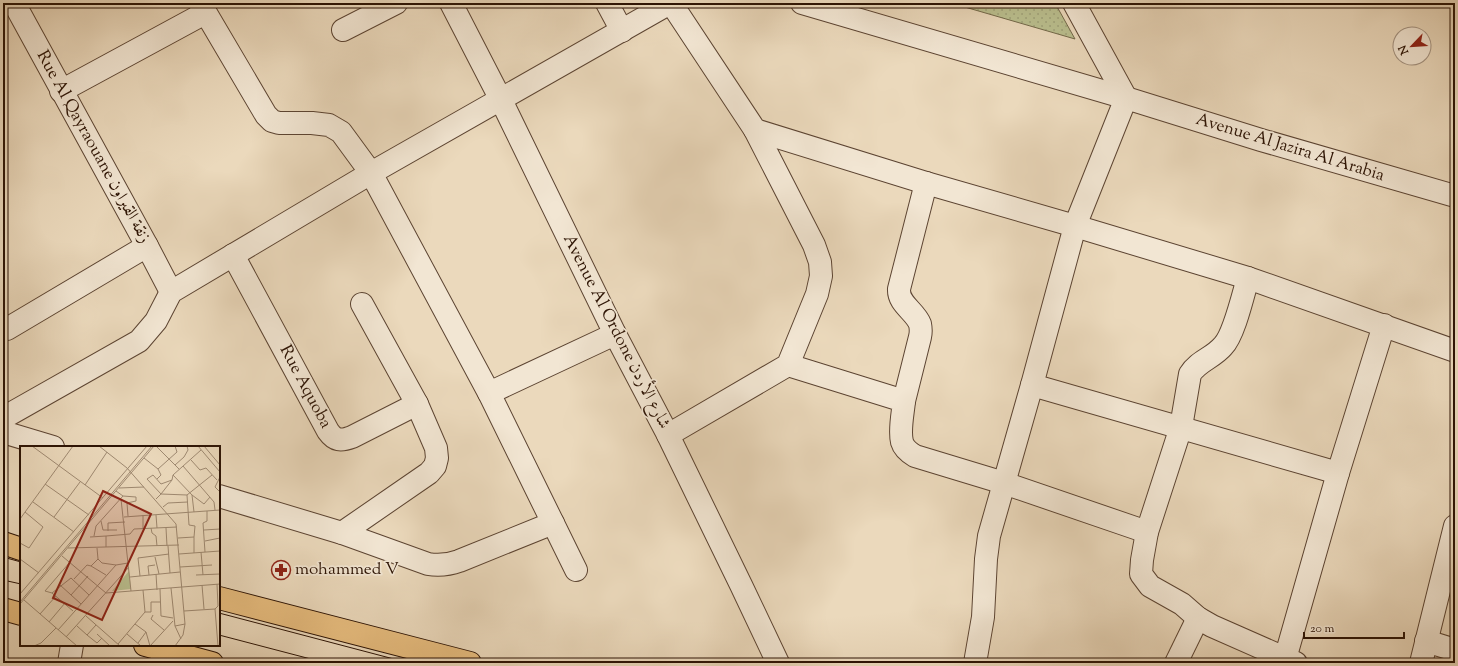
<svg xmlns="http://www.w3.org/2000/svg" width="1458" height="666" font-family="'Sorts Mill Goudy',Amiri,serif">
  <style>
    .green { fill: url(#green-dots); stroke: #73694a }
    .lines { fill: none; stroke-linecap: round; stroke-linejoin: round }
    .pedestrian-casing { stroke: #5c4432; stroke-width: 24 }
    .minor-casing { stroke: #5c4432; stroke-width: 24 }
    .primary-casing { stroke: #2c1304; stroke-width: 24 }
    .pedestrian { stroke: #f2e6d3; stroke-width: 22 }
    .minor { stroke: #f2e6d3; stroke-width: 22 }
    .primary { stroke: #e6bc7e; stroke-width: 22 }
    .tram { stroke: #2c1304; stroke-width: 1 }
    .labels { text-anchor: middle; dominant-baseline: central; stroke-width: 3.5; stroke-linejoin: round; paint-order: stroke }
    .street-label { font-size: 17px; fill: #2c1304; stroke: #f2e6d3 }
    .poi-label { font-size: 17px; fill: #2c1304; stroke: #f2e6d3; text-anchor: start }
    .inset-road { fill: none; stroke: #9f8a72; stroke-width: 1 }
    .view { fill: #8f2418; fill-opacity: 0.15; stroke: #8f2418; stroke-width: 2 }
    .inset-edge { fill: none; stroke: #2c1304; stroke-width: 2 }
  </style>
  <defs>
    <pattern id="green-dots" width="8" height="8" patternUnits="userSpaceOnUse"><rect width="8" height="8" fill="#babf8f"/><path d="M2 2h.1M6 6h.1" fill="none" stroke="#a0a37a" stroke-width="1.8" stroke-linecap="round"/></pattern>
  </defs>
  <rect width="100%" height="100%" fill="#ebd9bc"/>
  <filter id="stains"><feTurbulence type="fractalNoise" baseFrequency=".005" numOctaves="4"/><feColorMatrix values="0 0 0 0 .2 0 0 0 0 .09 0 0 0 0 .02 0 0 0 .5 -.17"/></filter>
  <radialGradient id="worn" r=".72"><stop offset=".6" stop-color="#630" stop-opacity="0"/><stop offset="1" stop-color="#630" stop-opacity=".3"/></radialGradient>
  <polygon class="green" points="951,3 1055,3 1075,39"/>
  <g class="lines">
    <g class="pedestrian-casing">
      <polyline id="pedestrian" points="607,3 622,31"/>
    </g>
    <g class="minor-casing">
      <g id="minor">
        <polyline points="14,3 147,246 171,292"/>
        <polyline points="200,3 266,115 272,121 279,123 312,123 329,125 341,132 371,173 489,393 615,334"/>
        <polyline points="451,3 501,100 615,334 668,435 741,585 778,663"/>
        <polyline points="671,3 755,130 926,183 1075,226 1248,278 1455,351"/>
        <polyline points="802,3 1126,98 1261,140 1455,196"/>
        <polyline points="1074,3 1126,98"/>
        <polyline points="343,30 396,3"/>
        <polyline points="61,91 205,13"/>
        <path d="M233 255 328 431C335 441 341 441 352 437L417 404"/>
        <path d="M1248 278C1243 295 1234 335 1223 346 1213 358 1198 361 1190 374L1181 427 1147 532 1142 560 1141 574 1150 586 1182 604 1198 618 1212 626 1296 663"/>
        <polyline points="3,329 7,329 147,246"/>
        <path d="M788 365 904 401C903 413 899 430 902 442 904 449 910 453 915 456L1004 483 1147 532"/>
        <polyline points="1032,385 1338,473"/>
        <polyline points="489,393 576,570"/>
        <path d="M904 401 920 337C921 333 921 329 920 324 915 311 898 304 899 289L926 183"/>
        <polyline points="3,418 139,341 156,321 171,292 371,173 670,3"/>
        <polyline points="3,432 53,447"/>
        <polyline points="668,435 788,365 817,294 821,276 820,262 814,245 755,130"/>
        <path d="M219 496 342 533 428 564C440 566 448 565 459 561L553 523"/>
        <polyline points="342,533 429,473 435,466 437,458 436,448 417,404 362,304"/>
        <polyline points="1426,641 1455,650"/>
        <polyline points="1285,659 1338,473 1384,325"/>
        <polyline points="69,663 72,645"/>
        <polyline points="975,663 983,617 986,559 989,536 1032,385 1075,226 1126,98"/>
        <polyline points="1176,663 1198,618"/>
        <polyline points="1421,663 1455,526"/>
      </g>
    </g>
    <g class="primary-casing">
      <g id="primary">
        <polyline points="3,543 21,549"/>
        <polyline points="219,598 470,663"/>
        <polyline points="3,609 21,614"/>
        <polyline points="145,645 212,663"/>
      </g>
    </g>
    <use href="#pedestrian" class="pedestrian"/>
    <use href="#minor" class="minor"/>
    <use href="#primary" class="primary"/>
    <g class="tram">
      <polyline points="3,557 21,562"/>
      <polyline points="3,580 21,584"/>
      <polyline points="219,613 409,663"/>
      <polyline points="219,635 326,663"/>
    </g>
  </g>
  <defs>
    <g id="pharmacy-ring" transform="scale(1)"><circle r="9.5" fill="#f2e6d3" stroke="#8f2418" stroke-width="1.5"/><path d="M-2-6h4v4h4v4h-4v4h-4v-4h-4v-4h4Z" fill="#8f2418"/></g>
  </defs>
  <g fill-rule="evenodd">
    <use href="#pharmacy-ring" x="281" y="570"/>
  </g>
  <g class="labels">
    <g class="street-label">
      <text transform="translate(93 147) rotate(61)">Rue Al Qayraouane زنقة القيراون</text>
      <text transform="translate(1290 148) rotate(17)">Avenue Al Jazira Al Arabia</text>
      <text transform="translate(616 332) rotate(63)">Avenue Al Ordone شارع الأردن</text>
      <text transform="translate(305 387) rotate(62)">Rue Aquoba</text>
    </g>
    <g class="poi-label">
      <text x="295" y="570">mohammed V</text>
    </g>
  </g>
  <g transform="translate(20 446)">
    <rect width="200" height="200" fill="#ebd9bc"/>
    <path d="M109 125 111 143 92 145Z" fill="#babf8f"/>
    <path class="inset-road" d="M12 0 83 52M79 0 107 22 156 78 165 178 163 189 155 200M136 0 159 23M178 0 200 26M184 0 200 19M124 12 138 23M171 14 180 24 186 22 197 34M155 19 164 11 168 4 167 0M163 20 194 56 195 64M200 31 195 41 200 46M137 33 141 29 138 23 157 6 155 0M152 34 141 38 133 29 127 33 141 48 152 34 153 29M25 38 69 69M65 39 87 6M99 42 124 41M172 49 184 58 190 51M103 50 116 51V55L107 57 108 70M101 53 111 145M136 53 141 48 167 49M13 56 54 86M143 61 148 57 168 56M174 66 172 49 153 29 181 4M123 69V83M136 69 137 82M34 71 60 36M104 71 200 64M0 73 53 0M81 75 83 84H97M131 82 132 87 136 90 137 100M146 82 147 100M184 84 200 83M88 85V77L105 76M74 90 76 80 103 50 96 45M70 91 86 90M174 91V107M158 92 174 91 175 80 169 79 167 49 192 29M185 95 200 92M0 97 9 102 23 81 5 66M148 100 150 127M86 101V90L110 88 114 83 157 81M48 102 159 99M77 102 78 113 82 117 96 119M181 106 183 129M185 106 183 77 187 75V65M159 108 200 105M42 110 86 147M135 111 139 128M0 113 19 127M50 116 25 145 32 147 51 132 69 149M71 120 86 129M160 121 192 119M136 128 137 144M129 129 128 120 135 119M176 129 200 128M120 130 118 112 149 108M110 131 160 126M54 133 67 119 71 120 78 113M197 138 198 160 195 163 198 200M40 139 61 158M182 139 184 163M151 142 155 180 165 178M140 143 141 170 153 172M32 147 53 165M86 147 200 138M0 148 127 0M51 149 68 130M4 154 57 200M0 156 132 0M0 158 134 0M164 165 195 163M125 166H131V156H140M20 168 36 150M133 169 131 173 144 184M66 170 100 200M29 176 45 157M115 178 126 186 118 197M57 180 67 189 76 179M155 180 161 193M38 184 96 119 108 117M126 186 130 200M77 188 90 200M107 188 121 200M67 189 77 197 82 192M46 191 109 121M98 198 125 166 123 144M14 200 21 197 36 182M130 200 153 175"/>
    <path class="view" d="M83 45 131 68 82 174 33 152Z"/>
    <rect width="200" height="200" class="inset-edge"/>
  </g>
  <rect width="1458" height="666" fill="none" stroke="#ebd9bc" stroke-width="16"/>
  <rect x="4" y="4" width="1450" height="658" fill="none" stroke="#2c1304" stroke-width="2"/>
  <rect x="8" y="8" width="1442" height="650" fill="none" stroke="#2c1304"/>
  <g transform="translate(1412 46) rotate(245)"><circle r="19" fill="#f2e6d3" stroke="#a39280"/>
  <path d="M0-3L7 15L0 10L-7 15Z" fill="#8f2418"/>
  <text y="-6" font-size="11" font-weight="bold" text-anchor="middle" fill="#2c1304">N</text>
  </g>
  <path d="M1304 632v6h100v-6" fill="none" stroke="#2c1304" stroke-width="2"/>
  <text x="1310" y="632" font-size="12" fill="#2c1304" stroke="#f2e6d3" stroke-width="3" paint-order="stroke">20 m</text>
  <rect width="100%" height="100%" filter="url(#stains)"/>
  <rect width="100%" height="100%" fill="url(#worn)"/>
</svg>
